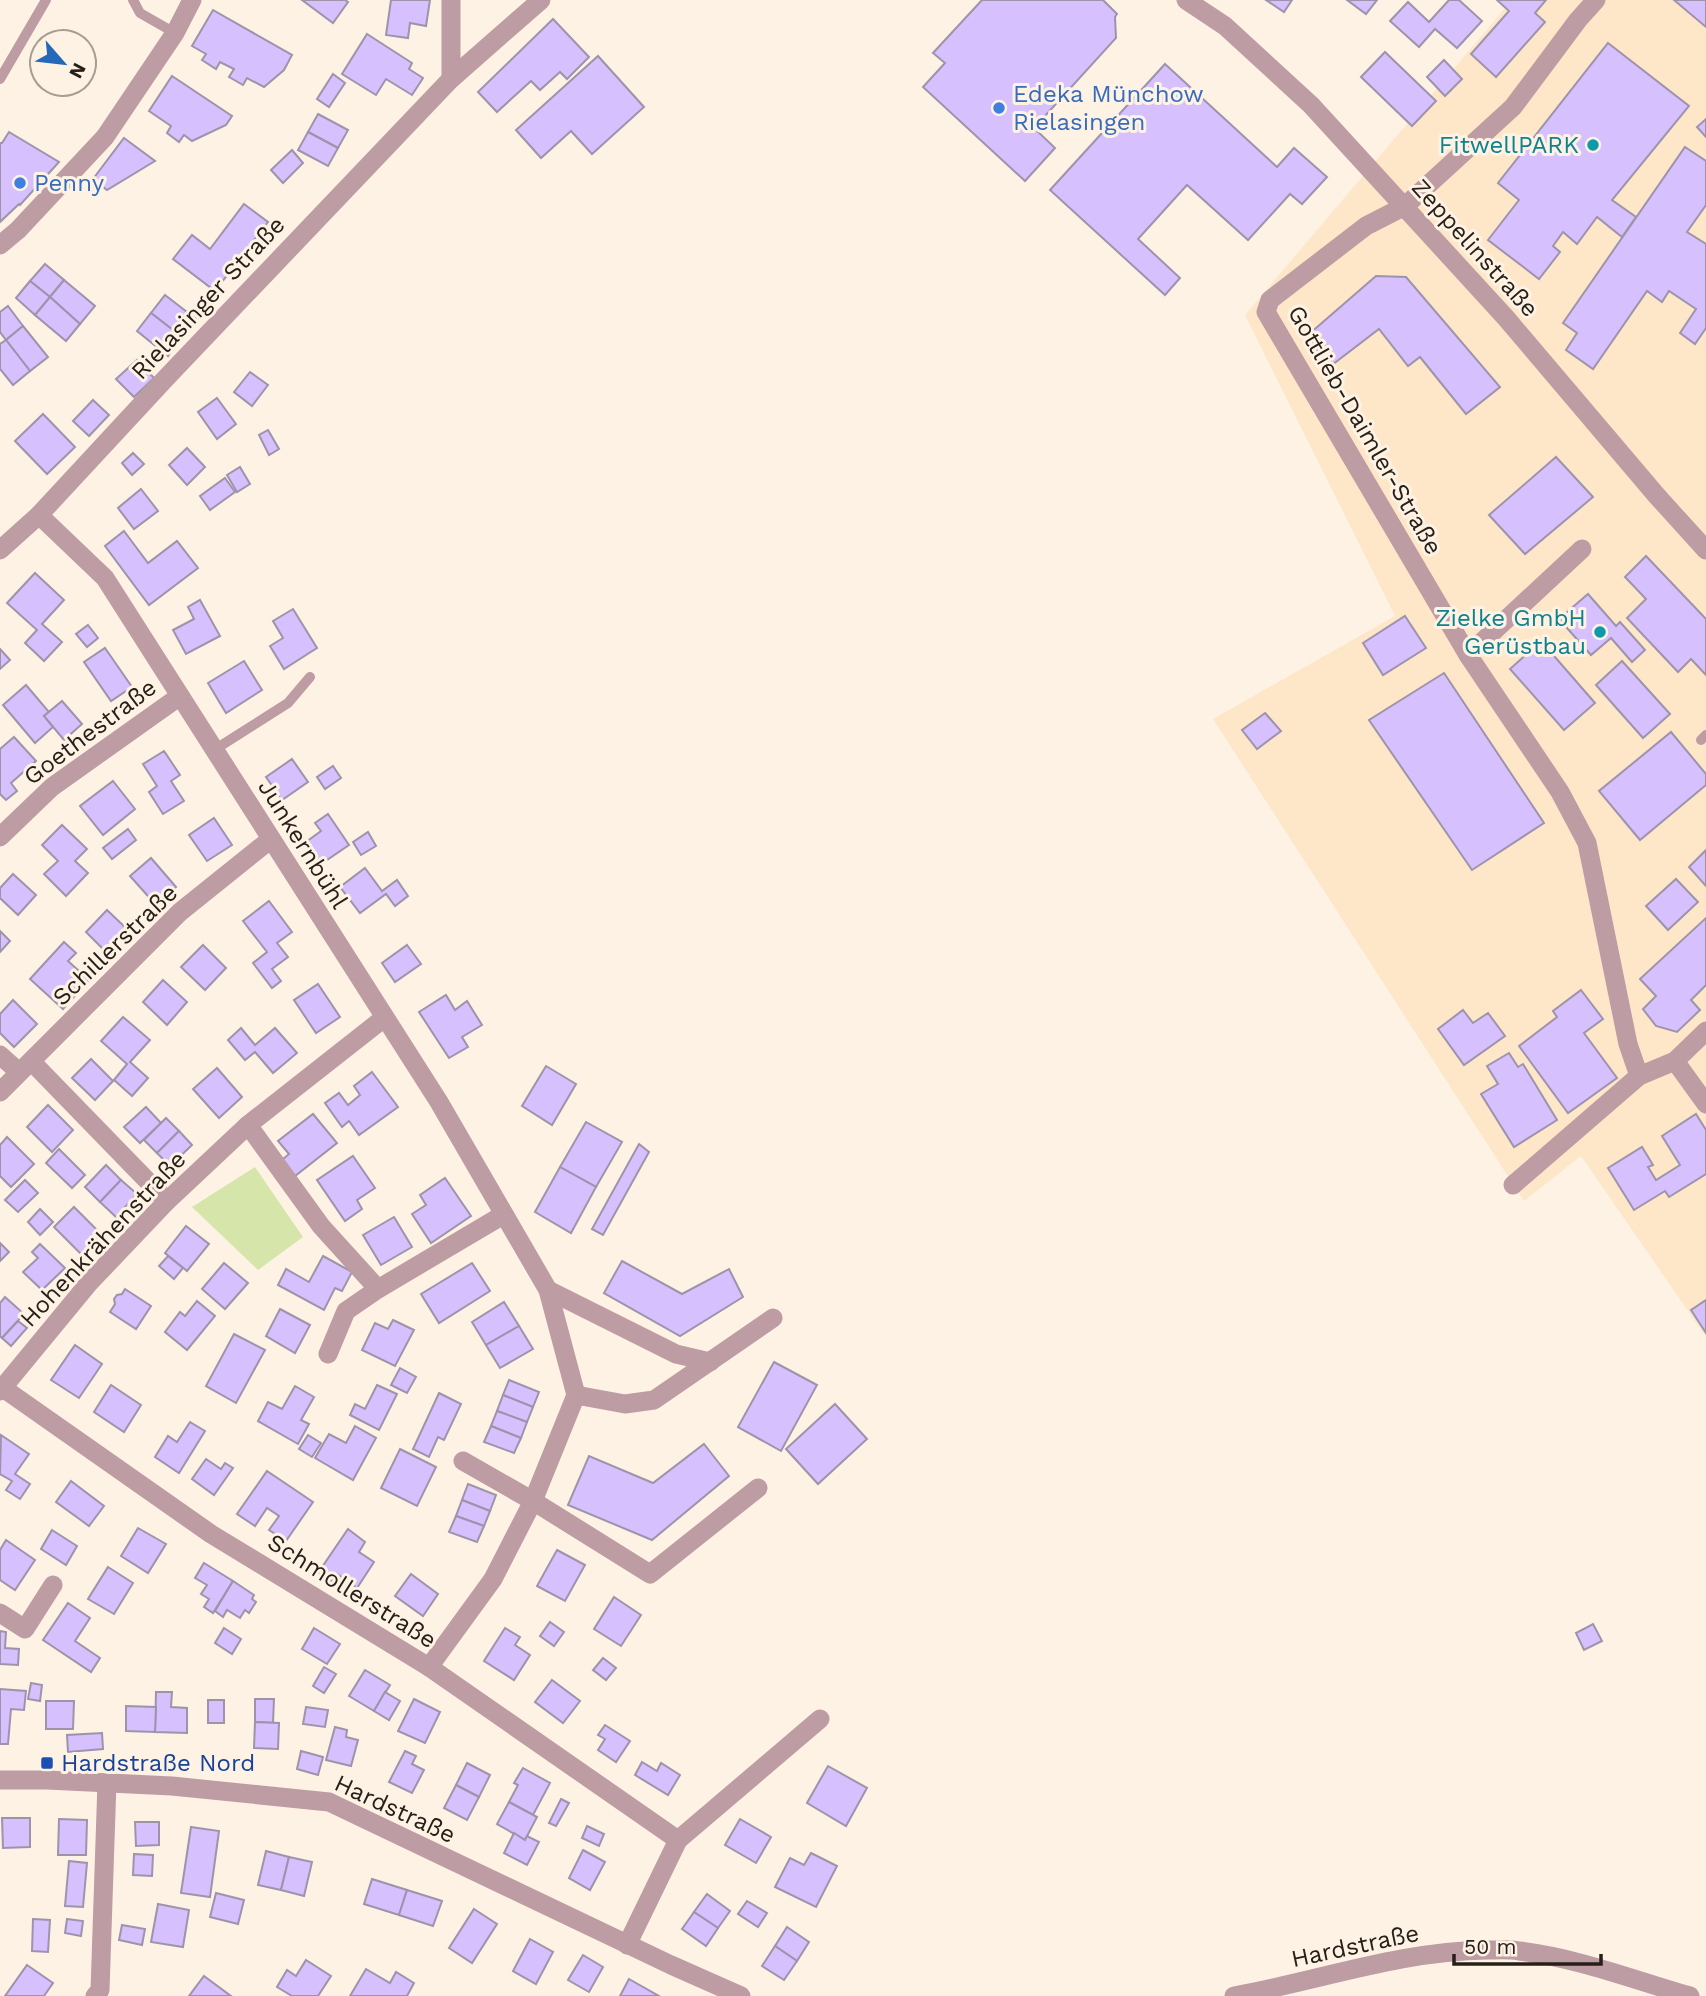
<svg xmlns="http://www.w3.org/2000/svg" width="1706" height="1996" font-family="'Work Sans',sans-serif">
  <style>
    .built { fill: #fee6c9 }
    .green { fill: #d6e6ab }
    .building { fill: #d7c0fe; stroke: #9d94ac; stroke-width: 2 }
    .lines { fill: none; stroke-linecap: round; stroke-linejoin: round }
    .service { stroke: #bd9ca3; stroke-width: 10 }
    .minor { stroke: #bd9ca3; stroke-width: 19 }
    .shop-dot { fill: #3f7fe0; stroke: #fdf2e4; stroke-width: 2.5 }
    .culture-dot { fill: #0f9aa8; stroke: #fdf2e4; stroke-width: 2.5 }
    .transit-dot { fill: #1a4fb4; stroke: #fdf2e4; stroke-width: 2.5 }
    .labels { text-anchor: middle; dominant-baseline: central; stroke-width: 6; stroke-linejoin: round; paint-order: stroke }
    .shop-label { font-size: 24px; fill: #366cbe; stroke: #fdf2e4; text-anchor: start }
    .culture-label { font-size: 24px; fill: #0d838f; stroke: #fdf2e4; text-anchor: end }
    .street-label { font-size: 24px; fill: #272018; stroke: #fdf2e4 }
    .transit-label { font-size: 24px; fill: #164399; stroke: #fdf2e4; text-anchor: start }
  </style>
  <rect width="100%" height="100%" fill="#fdf2e4"/>
  <polygon class="built" points="1512,0 1706,0 1706,1337 1581,1156 1524,1201 1213,719 1395,616 1245,315"/>
  <polygon class="green" points="255,1167 303,1237 258,1270 192,1207"/>
  <g class="building">
    <polygon points="302,0 345,0 348,2 333,23"/>
    <polygon points="391,0 430,0 426,26 410,23 408,38 386,35"/>
    <polygon points="982,0 1103,0 1117,14 1115,17 1116,38 1034,128 1055,148 1025,181 923,87 945,63 933,53"/>
    <polygon points="1266,0 1292,0 1284,12"/>
    <polygon points="1347,0 1377,0 1366,14"/>
    <polygon points="1449,0 1459,0 1482,21 1457,48 1435,29 1419,47 1390,21 1408,2 1429,22"/>
    <polygon points="1497,0 1546,0 1535,13 1545,22 1496,77 1471,54 1509,11"/>
    <polygon points="1674,0 1706,0 1706,27"/>
    <polygon points="213,10 292,55 284,70 264,87 247,78 243,85 229,77 234,69 220,62 216,69 202,60 206,54 192,46"/>
    <polygon points="553,19 589,57 567,79 560,72 540,90 531,81 497,112 478,92"/>
    <polygon points="367,34 412,63 409,69 423,78 412,95 386,79 376,95 342,74"/>
    <polygon points="1608,43 1689,106 1612,200 1636,217 1622,237 1597,217 1577,244 1563,232 1553,246 1560,252 1539,279 1488,240 1519,200 1498,183"/>
    <polygon points="1385,52 1436,101 1412,126 1361,77"/>
    <polygon points="598,56 644,107 592,154 571,131 541,158 516,130"/>
    <polygon points="1444,60 1462,79 1445,96 1427,77"/>
    <polygon points="1165,64 1277,167 1294,148 1327,177 1302,204 1290,194 1248,240 1187,185 1138,239 1180,278 1165,295 1050,190"/>
    <polygon points="333,74 345,83 329,107 317,99"/>
    <polygon points="172,76 232,116 226,125 192,141 184,135 179,142 167,133 171,126 149,111"/>
    <polygon points="318,114 348,130 338,148 308,132"/>
    <polygon points="1706,119 1706,137 1697,127"/>
    <polygon points="9,132 59,162 20,205 19,204 0,222 0,143 2,143"/>
    <polygon points="308,132 338,148 328,166 298,150"/>
    <polygon points="124,138 155,161 107,190 93,179"/>
    <polygon points="1685,147 1706,161 1706,205 1687,232 1706,244 1706,328 1695,344 1680,333 1696,309 1669,291 1662,302 1647,291 1593,369 1566,350 1577,333 1563,323"/>
    <polygon points="292,150 303,163 283,183 271,170"/>
    <polygon points="244,204 268,222 215,291 173,259 192,235 210,249"/>
    <polygon points="45,264 64,280 50,297 30,281"/>
    <polygon points="1376,276 1406,277 1500,387 1466,414 1420,357 1408,366 1379,329 1328,368 1308,335"/>
    <polygon points="64,280 95,306 80,324 50,297"/>
    <polygon points="30,281 50,297 35,315 16,298"/>
    <polygon points="165,295 196,319 182,337 151,313"/>
    <polygon points="50,297 80,324 66,341 35,315"/>
    <polygon points="8,306 23,326 6,340 0,332 0,312"/>
    <polygon points="151,313 182,337 168,356 137,331"/>
    <polygon points="23,326 48,357 30,371 6,340"/>
    <polygon points="6,340 30,371 13,385 0,369 0,344"/>
    <polygon points="137,360 154,378 134,397 116,379"/>
    <polygon points="250,372 268,385 252,406 234,392"/>
    <polygon points="217,398 236,424 217,439 198,412"/>
    <polygon points="93,400 109,415 89,436 73,421"/>
    <polygon points="43,414 75,447 47,474 15,441"/>
    <polygon points="268,430 279,449 269,455 259,435"/>
    <polygon points="187,448 205,467 187,485 169,465"/>
    <polygon points="133,453 144,464 132,475 122,463"/>
    <polygon points="1556,457 1593,497 1525,554 1489,515"/>
    <polygon points="240,467 250,484 237,492 227,475"/>
    <polygon points="225,478 235,492 210,510 200,496"/>
    <polygon points="141,489 158,511 134,529 118,508"/>
    <polygon points="124,531 148,563 177,541 198,568 149,605 105,546"/>
    <polygon points="1646,556 1706,619 1706,675 1691,659 1678,672 1627,618 1646,599 1625,577"/>
    <polygon points="35,573 64,600 42,624 62,642 44,661 25,643 37,630 7,603"/>
    <polygon points="1588,594 1616,626 1620,622 1645,650 1632,662 1611,638 1591,655 1559,619"/>
    <polygon points="200,600 220,636 186,654 173,630 194,619 188,607"/>
    <polygon points="293,609 317,648 284,669 270,646 283,638 273,621"/>
    <polygon points="1405,616 1426,648 1383,675 1363,643"/>
    <polygon points="88,625 98,638 87,647 76,634"/>
    <polygon points="1541,641 1595,703 1564,730 1510,669"/>
    <polygon points="105,648 132,687 111,701 84,662"/>
    <polygon points="0,649 10,660 0,669"/>
    <polygon points="244,661 262,690 226,713 208,683"/>
    <polygon points="1622,661 1670,714 1643,738 1596,685"/>
    <polygon points="1444,673 1544,823 1472,870 1369,720"/>
    <polygon points="26,685 49,712 44,716 53,727 35,743 3,705"/>
    <polygon points="62,701 82,724 64,740 44,716"/>
    <polygon points="1265,713 1281,731 1257,749 1242,730"/>
    <polygon points="1671,732 1706,774 1706,785 1640,840 1599,791"/>
    <polygon points="14,737 36,761 11,783 17,791 6,800 0,794 0,749"/>
    <polygon points="164,751 180,775 171,781 184,801 163,814 149,792 157,786 143,764"/>
    <polygon points="292,759 308,782 282,800 266,777"/>
    <polygon points="333,766 341,778 325,789 317,777"/>
    <polygon points="113,781 135,809 103,835 80,806"/>
    <polygon points="328,814 349,845 321,864 306,842 321,831 315,823"/>
    <polygon points="214,818 232,845 207,861 189,835"/>
    <polygon points="62,825 87,849 75,861 88,873 66,896 44,874 58,861 42,845"/>
    <polygon points="128,829 136,840 112,859 103,848"/>
    <polygon points="368,832 376,846 361,855 353,842"/>
    <polygon points="1706,850 1706,886 1689,867"/>
    <polygon points="151,858 176,887 156,905 130,876"/>
    <polygon points="365,868 382,891 397,880 408,896 395,906 386,894 360,913 340,887"/>
    <polygon points="13,874 36,895 18,915 0,898 0,888"/>
    <polygon points="1676,879 1698,902 1668,930 1646,906"/>
    <polygon points="269,901 292,932 277,943 288,957 272,969 281,981 272,988 253,963 267,952 243,921"/>
    <polygon points="107,910 128,930 106,952 86,932"/>
    <polygon points="1706,918 1706,985 1691,1000 1700,1010 1677,1032 1656,1026 1643,1009 1656,996 1640,979"/>
    <polygon points="0,931 10,941 0,952"/>
    <polygon points="64,942 76,953 68,961 89,980 63,1009 30,979"/>
    <polygon points="203,945 226,968 205,990 181,967"/>
    <polygon points="407,945 421,964 395,982 382,963"/>
    <polygon points="163,980 187,1002 167,1025 143,1002"/>
    <polygon points="318,984 340,1017 316,1033 294,1000"/>
    <polygon points="1581,990 1603,1019 1584,1033 1617,1078 1568,1113 1519,1046 1557,1017 1553,1011"/>
    <polygon points="446,995 455,1010 467,1001 482,1025 462,1037 468,1047 449,1058 419,1012"/>
    <polygon points="13,1000 37,1024 14,1047 0,1033 0,1014"/>
    <polygon points="1463,1010 1473,1023 1488,1013 1505,1036 1464,1065 1438,1029"/>
    <polygon points="123,1017 150,1040 130,1062 148,1078 132,1096 114,1080 127,1064 101,1041"/>
    <polygon points="241,1028 255,1045 275,1028 297,1053 273,1073 255,1052 245,1060 228,1040"/>
    <polygon points="1509,1053 1518,1067 1523,1064 1557,1120 1514,1147 1481,1094 1498,1084 1487,1066"/>
    <polygon points="91,1059 113,1081 95,1100 72,1078"/>
    <polygon points="546,1066 576,1084 552,1125 522,1106"/>
    <polygon points="217,1068 242,1097 219,1118 193,1089"/>
    <polygon points="372,1072 398,1107 359,1135 349,1121 342,1127 325,1103 339,1093 348,1105 360,1095 354,1086"/>
    <polygon points="48,1105 73,1130 52,1152 27,1127"/>
    <polygon points="146,1107 161,1123 140,1143 124,1127"/>
    <polygon points="313,1114 337,1143 295,1176 282,1160 289,1154 278,1141"/>
    <polygon points="1696,1114 1706,1130 1706,1174 1669,1197 1665,1191 1634,1210 1608,1168 1642,1147 1653,1165 1648,1167 1656,1180 1680,1165 1662,1136"/>
    <polygon points="166,1118 179,1131 157,1153 144,1140"/>
    <polygon points="586,1122 622,1142 596,1187 560,1167"/>
    <polygon points="179,1131 192,1145 170,1166 157,1153"/>
    <polygon points="7,1137 34,1164 11,1187 0,1176 0,1145"/>
    <polygon points="639,1144 649,1152 603,1235 592,1229"/>
    <polygon points="59,1149 85,1175 72,1188 46,1163"/>
    <polygon points="353,1156 375,1188 357,1200 362,1209 345,1221 317,1180"/>
    <polygon points="106,1165 121,1180 100,1202 85,1187"/>
    <polygon points="560,1167 596,1187 571,1233 535,1212"/>
    <polygon points="445,1178 471,1216 431,1243 412,1214 426,1205 420,1195"/>
    <polygon points="25,1180 38,1193 18,1212 5,1200"/>
    <polygon points="121,1180 137,1194 116,1217 100,1202"/>
    <polygon points="74,1207 101,1234 81,1254 54,1227"/>
    <polygon points="40,1209 53,1222 40,1235 28,1222"/>
    <polygon points="394,1217 412,1247 381,1265 363,1235"/>
    <polygon points="186,1226 209,1244 187,1271 165,1253"/>
    <polygon points="0,1243 9,1252 0,1261"/>
    <polygon points="40,1244 65,1268 42,1290 23,1272 38,1258 32,1252"/>
    <polygon points="168,1256 183,1268 174,1279 159,1266"/>
    <polygon points="323,1256 352,1272 342,1291 335,1288 324,1310 278,1285 286,1269 309,1282"/>
    <polygon points="622,1261 682,1294 729,1269 743,1297 680,1336 604,1293"/>
    <polygon points="224,1263 248,1283 225,1309 202,1289"/>
    <polygon points="472,1263 490,1291 439,1323 421,1294"/>
    <polygon points="125,1289 151,1306 136,1329 110,1312 115,1304 114,1299 117,1295 122,1294"/>
    <polygon points="5,1297 24,1314 2,1338 0,1336 0,1303"/>
    <polygon points="1706,1300 1706,1333 1691,1310"/>
    <polygon points="197,1301 215,1316 187,1350 165,1332 180,1312 185,1316"/>
    <polygon points="504,1302 519,1326 486,1345 472,1322"/>
    <polygon points="280,1309 310,1325 295,1353 266,1336"/>
    <polygon points="393,1320 414,1330 395,1366 362,1350 375,1323 388,1329"/>
    <polygon points="18,1321 27,1328 11,1346 2,1338"/>
    <polygon points="519,1326 533,1349 500,1368 486,1345"/>
    <polygon points="234,1334 265,1350 236,1403 206,1386"/>
    <polygon points="75,1345 102,1364 79,1398 51,1380"/>
    <polygon points="774,1362 817,1385 781,1451 738,1427"/>
    <polygon points="400,1368 416,1377 407,1393 391,1385"/>
    <polygon points="509,1380 539,1392 533,1407 503,1395"/>
    <polygon points="111,1385 141,1405 124,1432 94,1412"/>
    <polygon points="377,1385 397,1394 379,1430 350,1415 355,1404 365,1409"/>
    <polygon points="295,1386 314,1397 301,1420 309,1424 298,1444 258,1421 268,1402 282,1409"/>
    <polygon points="439,1393 461,1404 444,1440 438,1437 429,1457 413,1449"/>
    <polygon points="503,1395 533,1407 527,1422 497,1411"/>
    <polygon points="835,1404 867,1439 818,1484 786,1449"/>
    <polygon points="497,1411 527,1422 521,1438 491,1426"/>
    <polygon points="190,1422 205,1431 179,1473 155,1457 168,1436 177,1442"/>
    <polygon points="355,1426 376,1438 353,1480 315,1458 329,1434 346,1443"/>
    <polygon points="491,1426 521,1438 514,1453 484,1442"/>
    <polygon points="1,1435 29,1454 15,1474 30,1484 20,1499 6,1490 12,1481 0,1474"/>
    <polygon points="308,1435 321,1443 312,1457 299,1449"/>
    <polygon points="704,1444 729,1476 652,1540 568,1505 589,1456 653,1483"/>
    <polygon points="400,1449 436,1467 417,1506 381,1488"/>
    <polygon points="206,1459 221,1469 225,1463 233,1468 214,1495 192,1479"/>
    <polygon points="267,1471 313,1502 286,1541 269,1530 279,1516 267,1508 255,1526 237,1514"/>
    <polygon points="71,1481 104,1506 89,1526 56,1502"/>
    <polygon points="468,1484 496,1495 490,1511 462,1500"/>
    <polygon points="462,1500 490,1511 484,1526 456,1516"/>
    <polygon points="456,1516 484,1526 477,1542 449,1532"/>
    <polygon points="138,1528 166,1544 148,1573 121,1556"/>
    <polygon points="348,1529 365,1542 359,1552 374,1562 357,1588 337,1574 332,1582 318,1573"/>
    <polygon points="52,1530 77,1546 66,1565 41,1549"/>
    <polygon points="6,1540 35,1560 15,1590 0,1580 0,1550"/>
    <polygon points="557,1550 585,1565 565,1601 537,1586"/>
    <polygon points="204,1563 233,1581 213,1613 204,1607 209,1599 201,1594 207,1585 195,1578"/>
    <polygon points="108,1567 133,1583 114,1614 88,1599"/>
    <polygon points="411,1574 438,1594 423,1616 395,1596"/>
    <polygon points="233,1581 254,1595 252,1599 256,1602 249,1613 245,1610 240,1618 227,1610 223,1617 215,1611"/>
    <polygon points="614,1597 641,1615 621,1646 594,1629"/>
    <polygon points="68,1603 90,1618 75,1641 100,1658 91,1672 43,1640"/>
    <polygon points="550,1622 564,1632 554,1646 540,1636"/>
    <polygon points="1593,1624 1602,1641 1584,1650 1576,1633"/>
    <polygon points="224,1628 241,1639 232,1654 215,1643"/>
    <polygon points="314,1628 340,1644 327,1664 302,1649"/>
    <polygon points="505,1628 520,1637 515,1645 530,1655 514,1680 484,1661"/>
    <polygon points="0,1631 6,1632 5,1648 19,1649 18,1665 0,1664"/>
    <polygon points="603,1658 616,1668 606,1680 593,1670"/>
    <polygon points="324,1667 336,1674 324,1693 313,1686"/>
    <polygon points="365,1670 390,1685 374,1711 349,1696"/>
    <polygon points="552,1680 580,1701 563,1723 535,1702"/>
    <polygon points="31,1683 42,1685 40,1701 28,1699"/>
    <polygon points="0,1689 26,1691 24,1710 11,1709 8,1744 0,1744"/>
    <polygon points="156,1692 172,1692 171,1707 187,1708 187,1733 155,1732"/>
    <polygon points="385,1692 400,1701 389,1720 374,1711"/>
    <polygon points="255,1699 274,1699 273,1723 255,1722"/>
    <polygon points="414,1699 440,1712 425,1743 398,1731"/>
    <rect x="208" y="1700" width="16" height="23"/>
    <polygon points="46,1701 74,1701 73,1729 46,1729"/>
    <polygon points="126,1706 156,1707 155,1732 126,1731"/>
    <polygon points="306,1707 328,1710 325,1727 303,1724"/>
    <polygon points="255,1722 279,1723 278,1749 254,1748"/>
    <polygon points="605,1725 630,1741 616,1762 598,1750 605,1739 598,1735"/>
    <polygon points="335,1727 347,1730 346,1737 358,1740 351,1766 326,1760"/>
    <polygon points="102,1733 103,1749 68,1752 67,1735"/>
    <polygon points="301,1751 323,1757 318,1775 297,1769"/>
    <polygon points="405,1751 416,1756 412,1764 424,1770 412,1793 389,1782"/>
    <polygon points="642,1762 657,1771 661,1763 680,1775 668,1795 635,1775"/>
    <polygon points="467,1763 490,1775 479,1797 456,1785"/>
    <polygon points="828,1766 867,1788 846,1826 807,1803"/>
    <polygon points="523,1768 550,1783 533,1815 509,1802 518,1785 514,1783"/>
    <polygon points="456,1785 479,1797 467,1820 444,1808"/>
    <polygon points="561,1799 569,1803 556,1826 549,1823"/>
    <polygon points="509,1802 537,1817 525,1840 497,1824"/>
    <polygon points="2,1818 30,1818 30,1847 3,1848"/>
    <polygon points="59,1819 87,1820 86,1855 58,1855"/>
    <polygon points="740,1819 771,1837 756,1863 725,1845"/>
    <polygon points="135,1822 159,1822 159,1845 136,1846"/>
    <polygon points="587,1826 604,1834 599,1846 582,1838"/>
    <polygon points="191,1827 219,1831 210,1897 181,1893"/>
    <polygon points="514,1833 525,1840 527,1836 539,1842 527,1865 504,1853"/>
    <polygon points="583,1850 605,1862 590,1890 569,1878"/>
    <polygon points="266,1851 289,1857 281,1890 258,1885"/>
    <polygon points="811,1853 837,1866 816,1907 775,1887 790,1858 804,1865"/>
    <polygon points="134,1854 153,1855 152,1876 133,1875"/>
    <polygon points="289,1857 312,1862 304,1896 281,1890"/>
    <polygon points="69,1861 87,1863 83,1907 65,1906"/>
    <polygon points="372,1879 407,1890 399,1915 364,1904"/>
    <polygon points="407,1890 442,1901 433,1926 399,1915"/>
    <polygon points="216,1893 244,1900 238,1924 210,1917"/>
    <polygon points="707,1894 730,1911 718,1928 694,1912"/>
    <polygon points="747,1901 767,1913 758,1927 738,1914"/>
    <polygon points="158,1904 189,1910 183,1947 151,1942"/>
    <polygon points="474,1909 497,1924 472,1963 449,1948"/>
    <polygon points="694,1912 718,1928 706,1946 682,1929"/>
    <polygon points="33,1919 50,1920 48,1952 32,1951"/>
    <polygon points="67,1919 83,1921 81,1936 65,1933"/>
    <polygon points="122,1925 145,1929 142,1945 119,1940"/>
    <polygon points="787,1927 809,1942 797,1961 775,1946"/>
    <polygon points="530,1939 553,1952 536,1984 513,1971"/>
    <polygon points="775,1946 797,1961 784,1980 762,1966"/>
    <polygon points="583,1955 603,1967 589,1992 568,1980"/>
    <polygon points="306,1960 331,1976 318,1996 292,1996 277,1987 287,1970 296,1976"/>
    <polygon points="27,1965 53,1983 44,1996 5,1996"/>
    <polygon points="366,1969 390,1983 396,1972 414,1983 407,1996 350,1996"/>
    <polygon points="204,1976 231,1996 189,1996"/>
    <polygon points="629,1979 659,1996 620,1996"/>
  </g>
  <g class="lines">
    <g class="service">
      <polyline points="133,0 140,13 175,33"/>
      <polyline points="0,79 46,0"/>
      <polyline points="1701,740 1706,735"/>
      <polyline points="214,750 288,703 310,677"/>
    </g>
    <g class="minor">
      <polyline points="1186,0 1225,26 1311,105 1506,318 1657,496 1706,550"/>
      <polyline points="1596,0 1578,20 1513,107 1405,206 1366,226 1270,300 1266,312 1468,655 1560,792 1587,843 1628,1044 1639,1076"/>
      <polyline points="451,79 451,0"/>
      <polyline points="0,245 18,230 105,137 175,33 192,0"/>
      <polyline points="39,515 105,578 439,1102 548,1290 576,1395 533,1501 493,1579 429,1667"/>
      <polyline points="0,550 39,515 166,378 451,79 541,0"/>
      <polyline points="1468,655 1582,549"/>
      <polyline points="0,837 52,787 180,696"/>
      <polyline points="0,1055 19,1072"/>
      <polyline points="1675,1061 1706,1104"/>
      <polyline points="32,1062 167,1201"/>
      <polyline points="0,1092 180,912 271,839"/>
      <polyline points="248,1125 321,1226 378,1289"/>
      <polyline points="1513,1185 1639,1076 1675,1061 1706,1031"/>
      <polyline points="548,1290 676,1354 710,1362"/>
      <polyline points="328,1354 346,1311 378,1289 503,1215"/>
      <polyline points="0,1386 211,1534 429,1667 678,1840 627,1945"/>
      <polyline points="0,1391 89,1283 167,1201 248,1125 384,1018"/>
      <polyline points="576,1395 625,1404 654,1400 773,1318"/>
      <polyline points="463,1461 533,1501 650,1574 758,1488"/>
      <polyline points="0,1613 25,1629 53,1585"/>
      <polyline points="0,1780 47,1780 172,1786 329,1802 671,1965 741,1996"/>
      <polyline points="678,1840 820,1719"/>
      <polyline points="95,1996 100,1990 107,1782"/>
      <path d="M1234 1996C1318 1981 1400 1951 1487 1950 1497 1950 1509 1949 1519 1951 1578 1958 1634 1980 1690 1996"/>
    </g>
  </g>
  <g class="shop-dot">
    <circle cx="999" cy="108" r="7"/>
    <circle cx="20" cy="183" r="7"/>
  </g>
  <g class="culture-dot">
    <circle cx="1593" cy="145" r="7"/>
    <circle cx="1600" cy="632" r="7"/>
  </g>
  <rect class="transit-dot" x="40" y="1756" width="14" height="14" rx="3.5"/>
  <g class="labels">
    <g class="shop-label">
      <text x="1013" y="94">Edeka Münchow<tspan x="1013" dy="28">Rielasingen</tspan></text>
      <text x="34" y="183">Penny</text>
    </g>
    <g class="culture-label">
      <text x="1579" y="145">FitwellPARK</text>
      <text x="1586" y="618">Zielke GmbH<tspan x="1586" dy="28">Gerüstbau</tspan></text>
    </g>
    <g class="street-label">
      <text transform="translate(1475 248) rotate(48)">Zeppelinstraße</text>
      <text transform="translate(208 298) rotate(-47)">Rielasinger Straße</text>
      <text transform="translate(1365 430) rotate(60)">Gottlieb-Daimler-Straße</text>
      <text transform="translate(90 732) rotate(-37)">Goethestraße</text>
      <text transform="translate(303 844) rotate(58)">Junkernbühl</text>
      <text transform="translate(115 945) rotate(-44)">Schillerstraße</text>
      <text transform="translate(103 1239) rotate(-47)">Hohenkrähenstraße</text>
      <text transform="translate(352 1591) rotate(32)">Schmollerstraße</text>
      <text transform="translate(395 1809) rotate(25)">Hardstraße</text>
      <text transform="translate(1355 1946) rotate(-12)">Hardstraße</text>
    </g>
    <g class="transit-label">
      <text x="61" y="1763">Hardstraße Nord</text>
    </g>
  </g>
  <g transform="translate(63 63) rotate(118)"><circle r="33" fill="#fdf2e4" stroke="#a79e92" stroke-width="2"/>
  <path d="M0-5L12 26L0 18L-12 26Z" fill="#2468b9"/>
  <text y="-10" font-size="19" font-weight="bold" text-anchor="middle" fill="#272018">N</text>
  </g>
  <path d="M1454 1954v10h147v-10" fill="none" stroke="#272018" stroke-width="3.5"/>
  <text x="1464" y="1954" font-size="21" fill="#272018" stroke="#fdf2e4" stroke-width="5" paint-order="stroke">50 m</text>
</svg>
